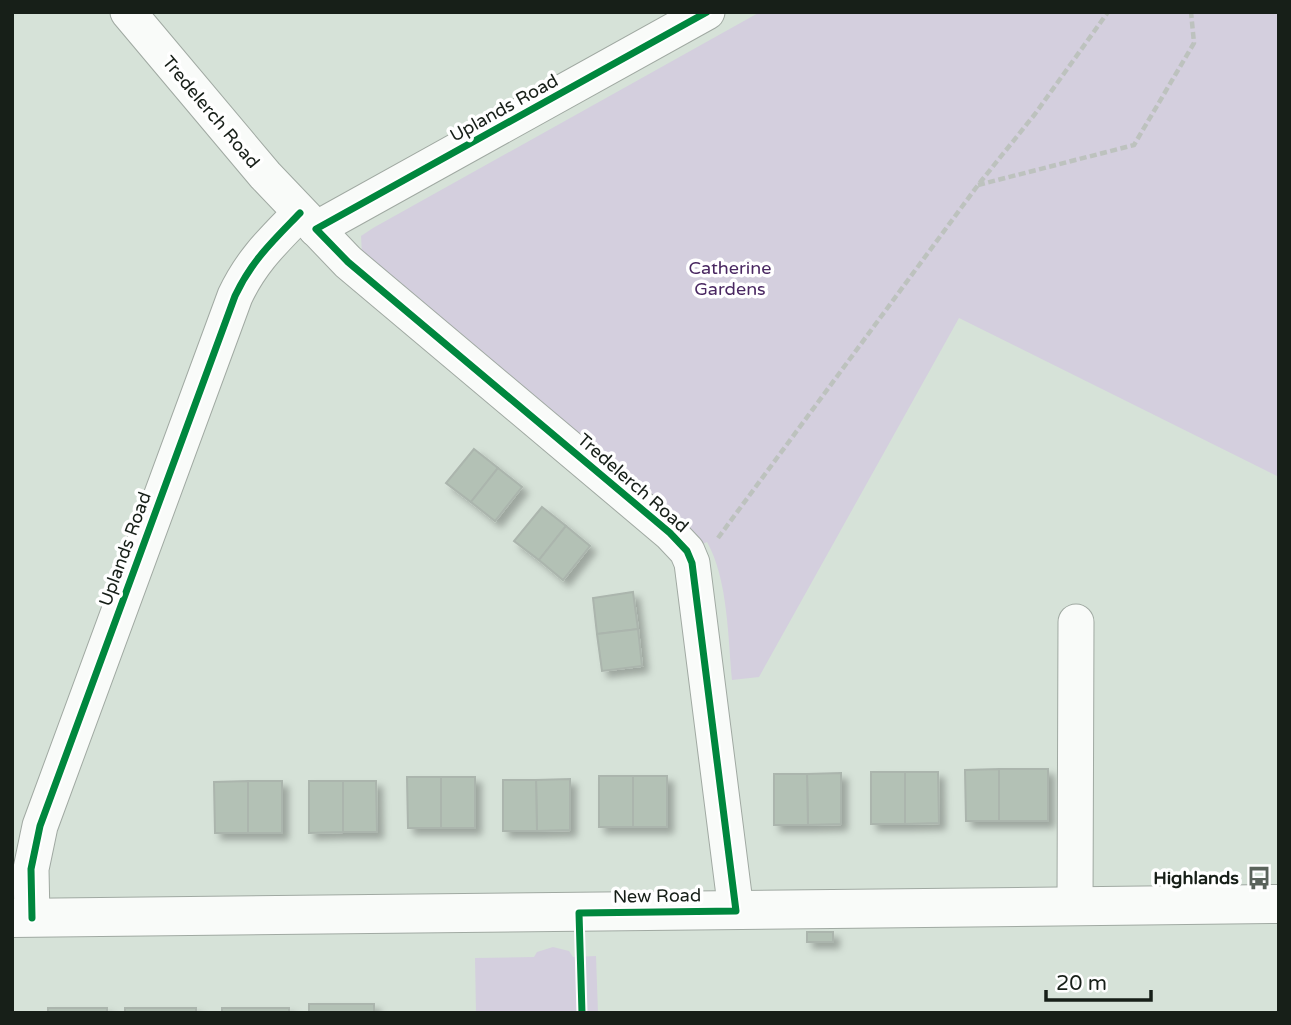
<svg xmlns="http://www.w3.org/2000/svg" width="1291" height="1025" font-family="'Varela Round',sans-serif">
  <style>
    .green { fill: #d4cfde }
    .building { fill: #b3c1b5; stroke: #abb5ad; stroke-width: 2; filter: url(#shadow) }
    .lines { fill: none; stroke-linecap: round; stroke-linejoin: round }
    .minor-casing { stroke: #a0a9a2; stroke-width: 37 }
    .tertiary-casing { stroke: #a0a9a2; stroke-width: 40 }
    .path { stroke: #bdc2be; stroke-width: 4.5; stroke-dasharray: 7 3.5; stroke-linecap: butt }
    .minor { stroke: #f9fbf9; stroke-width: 35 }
    .tertiary { stroke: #f9fbf9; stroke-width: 38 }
    .cycleway-casing { stroke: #fff; stroke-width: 11 }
    .cycleway { stroke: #00873e; stroke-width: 7 }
    .labels { text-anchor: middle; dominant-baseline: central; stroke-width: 7; stroke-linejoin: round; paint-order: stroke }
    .street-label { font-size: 18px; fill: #171f18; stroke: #fff }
    .park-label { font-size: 18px; fill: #492761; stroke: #fff }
    .poi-label { font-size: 18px; font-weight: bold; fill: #171f18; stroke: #fff; text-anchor: end }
  </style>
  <defs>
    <filter id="shadow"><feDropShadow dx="6" dy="6" stdDeviation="3.5" flood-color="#0004"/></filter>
  </defs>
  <rect width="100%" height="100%" fill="#d6e2d8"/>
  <g class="green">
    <path d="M760 12H1279V477L959 318 759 677 732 680C728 638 728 579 707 542L698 546 362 254 361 236 373 228Z"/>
    <polygon points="553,947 569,951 573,957 596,956 598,1013 476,1013 475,958 534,957 537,952"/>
  </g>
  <g class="building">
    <polygon points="474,449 498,468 471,502 446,483"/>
    <polygon points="498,468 522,487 495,521 471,502"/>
    <polygon points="542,507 566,526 539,560 514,541"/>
    <polygon points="566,526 590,546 563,580 539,560"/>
    <polygon points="633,592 638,629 597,634 593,598"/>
    <polygon points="638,629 642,666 602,671 597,634"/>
    <polygon points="999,769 999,821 966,821 965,770"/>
    <rect x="999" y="769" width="49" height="52"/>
    <rect x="871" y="772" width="34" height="52"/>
    <polygon points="905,772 938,772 939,823 905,824"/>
    <polygon points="841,773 841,824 808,825 807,774"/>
    <polygon points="774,774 807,774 808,825 774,825"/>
    <rect x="599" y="776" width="34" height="51"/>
    <rect x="633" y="776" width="34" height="51"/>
    <polygon points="407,777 441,777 441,828 408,828"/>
    <rect x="441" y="777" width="34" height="51"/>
    <polygon points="570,779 570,830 537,831 536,780"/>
    <polygon points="503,780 536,780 537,831 503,831"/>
    <rect x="248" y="781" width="34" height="52"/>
    <polygon points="248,781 248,833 215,833 214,782"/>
    <polygon points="309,781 343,781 343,832 309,833"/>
    <polygon points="343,781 376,781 377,832 343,832"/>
    <rect x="807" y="932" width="26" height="10"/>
    <rect x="309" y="1004" width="65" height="9"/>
    <rect x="48" y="1008" width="59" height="5"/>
    <rect x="125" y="1008" width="71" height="5"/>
    <rect x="222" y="1008" width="67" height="5"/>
  </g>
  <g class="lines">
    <g class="minor-casing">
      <g id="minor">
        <polyline points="128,12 265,175 348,262 670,533 687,551 692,563 736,911"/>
        <polyline points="316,229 707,12"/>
        <polyline points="1075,906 1076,622"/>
        <path d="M32 918 31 869 40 826 235 296C252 260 273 241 300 213"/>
      </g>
    </g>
    <g class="tertiary-casing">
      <polyline id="tertiary" points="12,918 1279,904"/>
    </g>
    <g class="path">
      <polyline points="978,185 1134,145 1194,43 1191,12"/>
      <polyline points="718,538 978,185 1035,114 1108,12"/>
      <polyline points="580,957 582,1013"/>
    </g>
    <use href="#minor" class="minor"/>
    <use href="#tertiary" class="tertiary"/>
    <g class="cycleway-casing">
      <g id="cycleway">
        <path d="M32 918 31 869 40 826 235 296C252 260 273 241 300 213"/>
        <polyline points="582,1013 579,913 736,911 692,563 687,551 670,533 348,262 316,229 707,12"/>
      </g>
    </g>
    <use href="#cycleway" class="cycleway"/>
  </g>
  <defs>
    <g id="bus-bare" transform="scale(1.89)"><path d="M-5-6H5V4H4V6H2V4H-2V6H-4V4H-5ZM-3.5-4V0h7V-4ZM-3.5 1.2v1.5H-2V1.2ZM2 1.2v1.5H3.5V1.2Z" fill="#5a635b" stroke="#fff" stroke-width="2.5" paint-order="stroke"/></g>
  </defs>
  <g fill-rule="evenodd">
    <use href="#bus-bare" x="1259" y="878"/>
  </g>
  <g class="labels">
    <g class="street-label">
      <text transform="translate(504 108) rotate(-29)">Uplands Road</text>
      <text transform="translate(211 112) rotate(50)">Tredelerch Road</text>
      <text transform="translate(633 483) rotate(41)">Tredelerch Road</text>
      <text transform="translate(125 549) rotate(-70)">Uplands Road</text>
      <text transform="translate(657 896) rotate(-1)">New Road</text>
    </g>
    <g class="park-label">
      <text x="730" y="268">Catherine<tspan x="730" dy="21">Gardens</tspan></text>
    </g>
    <g class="poi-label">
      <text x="1239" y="878">Highlands</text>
    </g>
  </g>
  <rect width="1291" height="1025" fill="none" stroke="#171f18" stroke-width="28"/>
  <path d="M1046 990v10h105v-10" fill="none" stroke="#171f18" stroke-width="3.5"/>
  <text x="1056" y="990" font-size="21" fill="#171f18" stroke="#ffffff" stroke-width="5" paint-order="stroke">20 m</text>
</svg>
